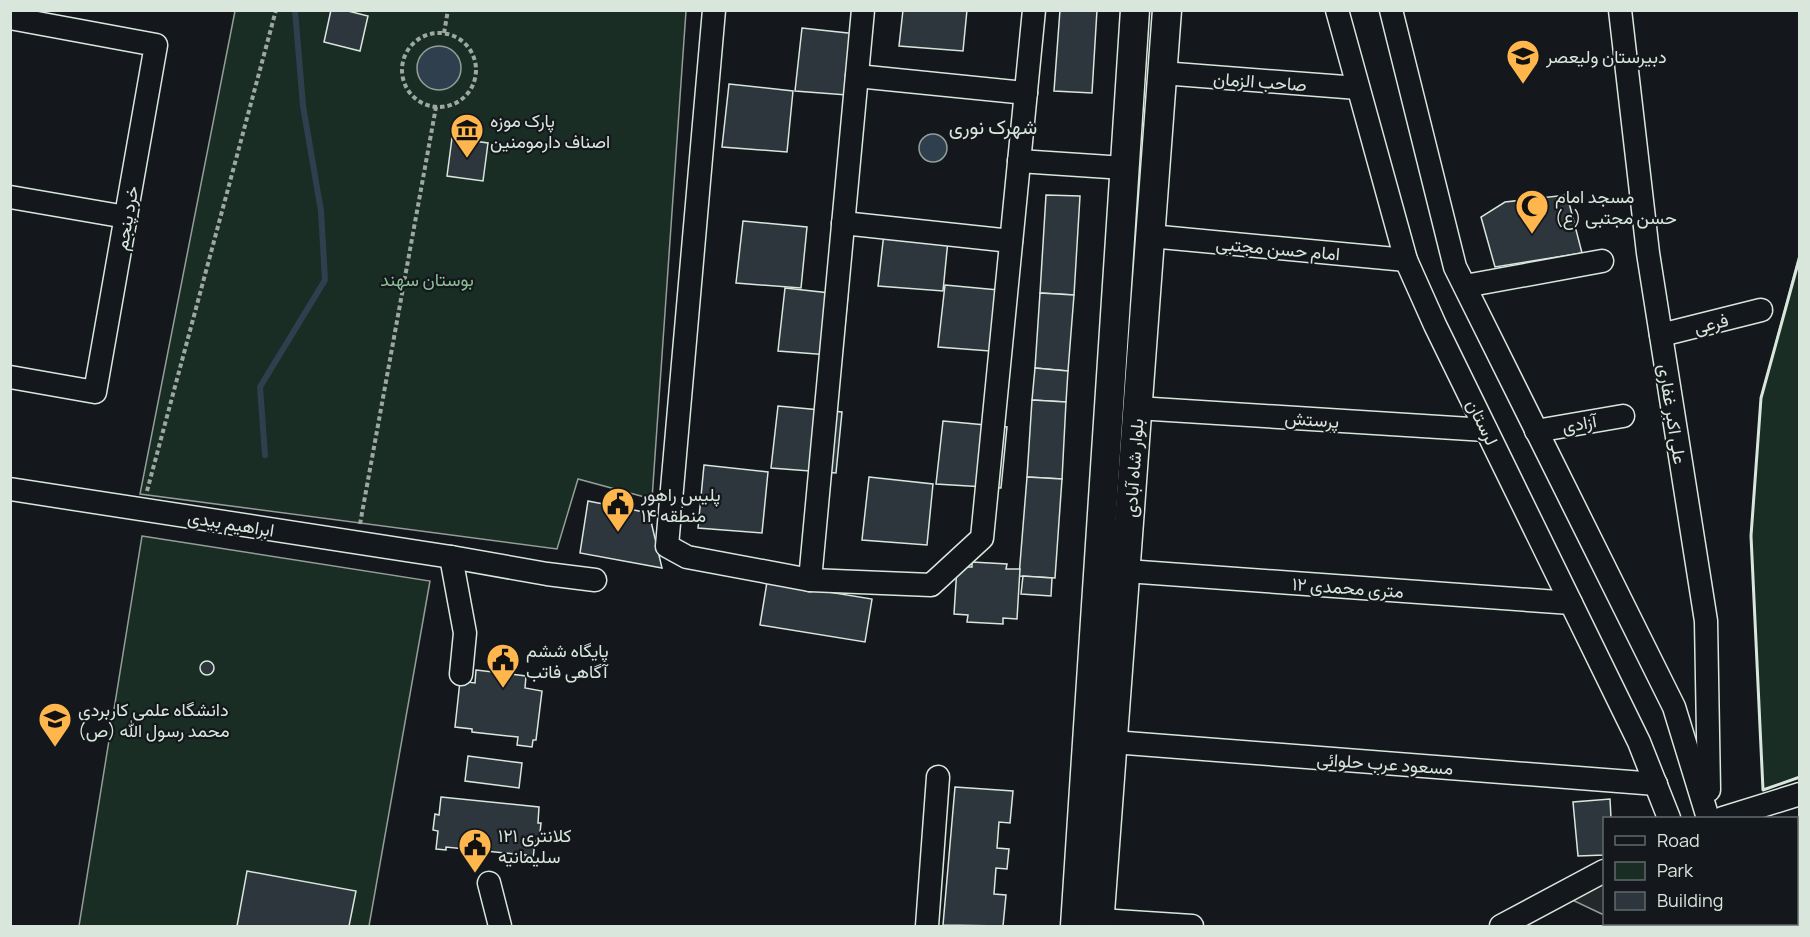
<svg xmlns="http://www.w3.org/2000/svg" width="1810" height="937" font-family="Manrope,Vazirmatn,sans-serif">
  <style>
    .green { fill: #1a2d24; stroke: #939e99; stroke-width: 1.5 }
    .parking { fill: #24282b; stroke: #939e99; stroke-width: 1.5 }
    .water { fill: #2f3f4d; stroke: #939e99; stroke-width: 1.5 }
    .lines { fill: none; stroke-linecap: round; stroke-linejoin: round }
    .stream { stroke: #2f3f4d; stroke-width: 6 }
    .building { fill: #2c363c; stroke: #d8e6dc; stroke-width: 1.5 }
    .minor-casing { stroke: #d8e6dc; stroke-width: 25 }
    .major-casing { stroke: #d8e6dc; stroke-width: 31 }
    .path { stroke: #9da8a2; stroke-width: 4; stroke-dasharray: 4.5 3; stroke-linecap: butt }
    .minor { stroke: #14181c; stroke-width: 22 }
    .major { stroke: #14181c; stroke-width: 28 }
    .wall { stroke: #d8e6dc; stroke-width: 3 }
    .labels { text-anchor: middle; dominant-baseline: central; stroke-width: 4.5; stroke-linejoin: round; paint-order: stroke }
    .poi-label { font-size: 18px; fill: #d8e6dc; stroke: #14181c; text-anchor: start }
    .street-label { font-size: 18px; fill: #d8e6dc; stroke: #14181c }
    .park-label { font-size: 18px; fill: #8ac095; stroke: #14181c }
    .neighbourhood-label { font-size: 20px; fill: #d8e6dc; stroke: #14181c }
  </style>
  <rect width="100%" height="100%" fill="#14181c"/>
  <g class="green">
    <polygon points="235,11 686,11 652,499 578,479 557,549 140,494"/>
    <polygon points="1799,256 1799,777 1763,790 1751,536 1761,398"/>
    <polygon points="142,536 430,581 369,926 79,926"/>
  </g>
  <polygon class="parking" points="1604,880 1604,915 1568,898"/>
  <g class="water">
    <circle cx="439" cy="68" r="22"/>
    <circle cx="933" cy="148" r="14"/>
  </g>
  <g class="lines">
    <polyline class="stream" points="265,455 260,387 325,280 321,211 303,106 295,10"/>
  </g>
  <g class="building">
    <polygon points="331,10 344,10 368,16 360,51 324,42"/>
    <polygon points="903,10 967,10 963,51 899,46"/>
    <polygon points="1060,10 1097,10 1092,93 1054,91"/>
    <polygon points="802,28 866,35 860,96 795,91"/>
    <polygon points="729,84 793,91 787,152 722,147"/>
    <polygon points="452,138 488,143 483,181 447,176"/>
    <polygon points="1046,195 1080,196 1074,295 1040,293"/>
    <polygon points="1567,195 1582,253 1495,267 1481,217 1505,202"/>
    <polygon points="743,221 807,227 801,288 736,283"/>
    <polygon points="885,224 949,230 943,291 878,286"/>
    <polygon points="945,285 1009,291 1003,352 938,347"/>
    <polygon points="785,288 848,295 842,356 778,351"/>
    <polygon points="1040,293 1074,295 1068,371 1035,368"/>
    <polygon points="1035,368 1068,371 1066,402 1032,400"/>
    <polygon points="1032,400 1066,402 1062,479 1027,477"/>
    <polygon points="778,406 842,412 836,473 771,468"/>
    <polygon points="943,421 1007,427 1001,488 936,484"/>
    <polygon points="704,465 768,472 762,533 698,528"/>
    <polygon points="869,477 933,484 927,545 862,540"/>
    <polygon points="1027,477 1062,479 1055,578 1019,576"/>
    <polygon points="588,501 649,513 662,568 580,553"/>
    <polygon points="972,562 1007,564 1006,569 1020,569 1017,619 1003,618 1003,624 967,622 968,615 954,614 957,567 972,567"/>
    <polygon points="1023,576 1052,578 1051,596 1021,594"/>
    <polygon points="767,582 872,599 865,642 760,625"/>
    <circle cx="207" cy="668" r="7"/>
    <polygon points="476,670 526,676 525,688 542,691 536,740 533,740 532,747 517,745 518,737 472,732 472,729 455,727 460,681 475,683"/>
    <polygon points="468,756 522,763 519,788 465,781"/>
    <polygon points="955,787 1013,791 1010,823 999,822 997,848 1009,849 1007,869 996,868 994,894 1006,895 1003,926 943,925"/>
    <polygon points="441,797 539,807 538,823 541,823 539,842 535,841 533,859 525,858 526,855 446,847 446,850 436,849 438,831 433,830 435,814 439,815"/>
    <polygon points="1610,799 1611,818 1604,818 1604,855 1578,856 1573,802"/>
    <polygon points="247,871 356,891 349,926 237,926"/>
    <polygon points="1738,924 1767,924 1767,926 1739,926"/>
  </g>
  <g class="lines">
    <g class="minor-casing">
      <g id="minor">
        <polyline points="714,10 667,546 687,557 810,580 931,585 982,538 1034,10"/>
        <polyline points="1337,10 1406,260 1435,325 1639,742 1669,818"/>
        <polyline points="1391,10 1455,267 1674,707 1708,818"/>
        <polyline points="1620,10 1648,253 1706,621 1709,790"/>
        <polyline points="10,18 156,45 95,392 10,377"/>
        <polyline points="1162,73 1358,88"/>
        <polyline points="857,76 1026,93"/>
        <polyline points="1019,161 1124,168"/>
        <polyline points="10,197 126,217"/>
        <polyline points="843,223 1011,241"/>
        <polyline points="1150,236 1406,260"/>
        <polyline points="1465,286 1602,261"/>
        <polyline points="1661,335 1761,310"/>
        <polyline points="1137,408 1486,430"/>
        <polyline points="1536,431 1623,416"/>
        <polyline points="10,489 451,557 547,574 595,580"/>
        <polyline points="451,557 465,633 461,674"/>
        <polyline points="1126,571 1571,603"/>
        <polyline points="810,580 863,10"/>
        <polyline points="1113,742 1656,784"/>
        <polyline points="1723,818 1800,794"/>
        <polyline points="489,883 500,926"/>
        <polyline points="1100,920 1192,926"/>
        <polyline points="1685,924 1686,926"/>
        <polyline points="1722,924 1723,926"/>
        <polyline points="927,926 938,777"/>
        <polyline points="1501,926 1604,871"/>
      </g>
    </g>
    <g class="major-casing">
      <g id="major">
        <polyline points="1075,926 1135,10"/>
        <polyline points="1099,926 1167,10"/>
      </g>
    </g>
    <g class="path">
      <polyline points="444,33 448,10"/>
      <circle cx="439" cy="70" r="37"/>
      <polyline points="147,491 276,10"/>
      <polyline points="360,524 436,107"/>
    </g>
    <use href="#minor" class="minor"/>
    <use href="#major" class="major"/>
    <polyline class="wall" points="1800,256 1761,398 1751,536 1763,790 1800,777"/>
  </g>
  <defs>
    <g id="school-pin" transform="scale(1.725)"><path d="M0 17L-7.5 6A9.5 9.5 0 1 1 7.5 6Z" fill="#ffb74d" stroke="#14181c"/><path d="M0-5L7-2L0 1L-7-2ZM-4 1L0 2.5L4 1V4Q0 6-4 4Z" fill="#111"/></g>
    <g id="museum-pin" transform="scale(1.725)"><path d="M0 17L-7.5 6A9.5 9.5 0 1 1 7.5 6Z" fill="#ffb74d" stroke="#14181c"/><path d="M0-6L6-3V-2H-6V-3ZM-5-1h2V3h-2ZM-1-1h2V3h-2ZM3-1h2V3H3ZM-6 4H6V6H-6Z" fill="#111"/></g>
    <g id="mosque-pin" transform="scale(1.725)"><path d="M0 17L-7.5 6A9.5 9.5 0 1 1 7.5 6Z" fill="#ffb74d" stroke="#14181c"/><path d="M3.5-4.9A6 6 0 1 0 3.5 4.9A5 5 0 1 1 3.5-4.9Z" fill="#111"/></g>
    <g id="civic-pin" transform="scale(1.725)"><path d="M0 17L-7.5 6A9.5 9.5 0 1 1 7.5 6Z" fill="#ffb74d" stroke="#14181c"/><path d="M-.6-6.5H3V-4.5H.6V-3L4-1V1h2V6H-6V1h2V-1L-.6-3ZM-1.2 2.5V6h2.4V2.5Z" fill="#111"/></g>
    <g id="university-pin" transform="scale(1.725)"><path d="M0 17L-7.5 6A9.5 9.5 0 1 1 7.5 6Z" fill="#ffb74d" stroke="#14181c"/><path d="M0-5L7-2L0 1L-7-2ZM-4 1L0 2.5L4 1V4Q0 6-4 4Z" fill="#111"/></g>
  </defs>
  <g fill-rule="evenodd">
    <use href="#school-pin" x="1523" y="56"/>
    <use href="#museum-pin" x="467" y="130"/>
    <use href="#mosque-pin" x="1532" y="206"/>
    <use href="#civic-pin" x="618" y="504"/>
    <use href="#civic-pin" x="503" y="660"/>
    <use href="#university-pin" x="55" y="719"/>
    <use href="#civic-pin" x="475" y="845"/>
  </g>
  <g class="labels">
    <g class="poi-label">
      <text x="1546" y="56">دبیرستان ولیعصر</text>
      <text x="490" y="120">پارک موزه<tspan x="490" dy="21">اصناف دارمومنین</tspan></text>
      <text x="1555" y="196">مسجد امام<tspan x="1555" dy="21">حسن مجتبی (ع)</tspan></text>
      <text x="641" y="494">پلیس راهور<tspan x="641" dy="21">منطقه ۱۴</tspan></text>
      <text x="526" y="650">پایگاه ششم<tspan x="526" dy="21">آگاهی فاتب</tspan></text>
      <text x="78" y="709">دانشگاه علمی کاربردی<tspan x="78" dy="21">محمد رسول الله (ص)</tspan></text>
      <text x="498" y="835">كلانتری ١٢١<tspan x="498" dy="21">سلیمانیه</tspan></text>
    </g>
    <g class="street-label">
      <text transform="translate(1260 81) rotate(4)">صاحب الزمان</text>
      <text transform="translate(126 218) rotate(-80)">خرد پنجم</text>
      <text transform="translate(1278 248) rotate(5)">امام حسن مجتبی</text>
      <text transform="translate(1711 323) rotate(-14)">فرعی</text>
      <text transform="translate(1673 414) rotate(81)">علی اکبر غفاری</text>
      <text transform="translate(1312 419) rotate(4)">پرستش</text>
      <text transform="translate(1483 422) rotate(64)">لرستان</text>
      <text transform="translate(1579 423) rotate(-10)">آزادی</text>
      <text transform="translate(1133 468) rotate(-86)">بلوار شاه آبادی</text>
      <text transform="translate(231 523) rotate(9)">ابراهیم بیدی</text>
      <text transform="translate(1348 587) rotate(4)">۱۲ متری محمدی</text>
      <text transform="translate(1385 763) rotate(4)">مسعود عرب حلوائی</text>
    </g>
    <g class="park-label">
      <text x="427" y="279">بوستان سهند</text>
    </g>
    <g class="neighbourhood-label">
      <text x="993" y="126">شهرک نوری</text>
    </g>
  </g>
  <rect width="1810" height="937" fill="none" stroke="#d8e6dc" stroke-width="24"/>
  <rect x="1603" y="817" width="195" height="108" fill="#14181c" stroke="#626a69" stroke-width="1.5"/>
  <rect x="1615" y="836" width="30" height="9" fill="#14181c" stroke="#626a69" stroke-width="1.5"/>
  <text x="1657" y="847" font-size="18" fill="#d8e6dc">Road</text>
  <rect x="1615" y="862" width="30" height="18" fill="#1a2d24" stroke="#626a69" stroke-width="1.5"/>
  <text x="1657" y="877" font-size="18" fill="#d8e6dc">Park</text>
  <rect x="1615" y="892" width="30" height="18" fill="#2c363c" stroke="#626a69" stroke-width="1.5"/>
  <text x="1657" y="907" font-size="18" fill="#d8e6dc">Building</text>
</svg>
